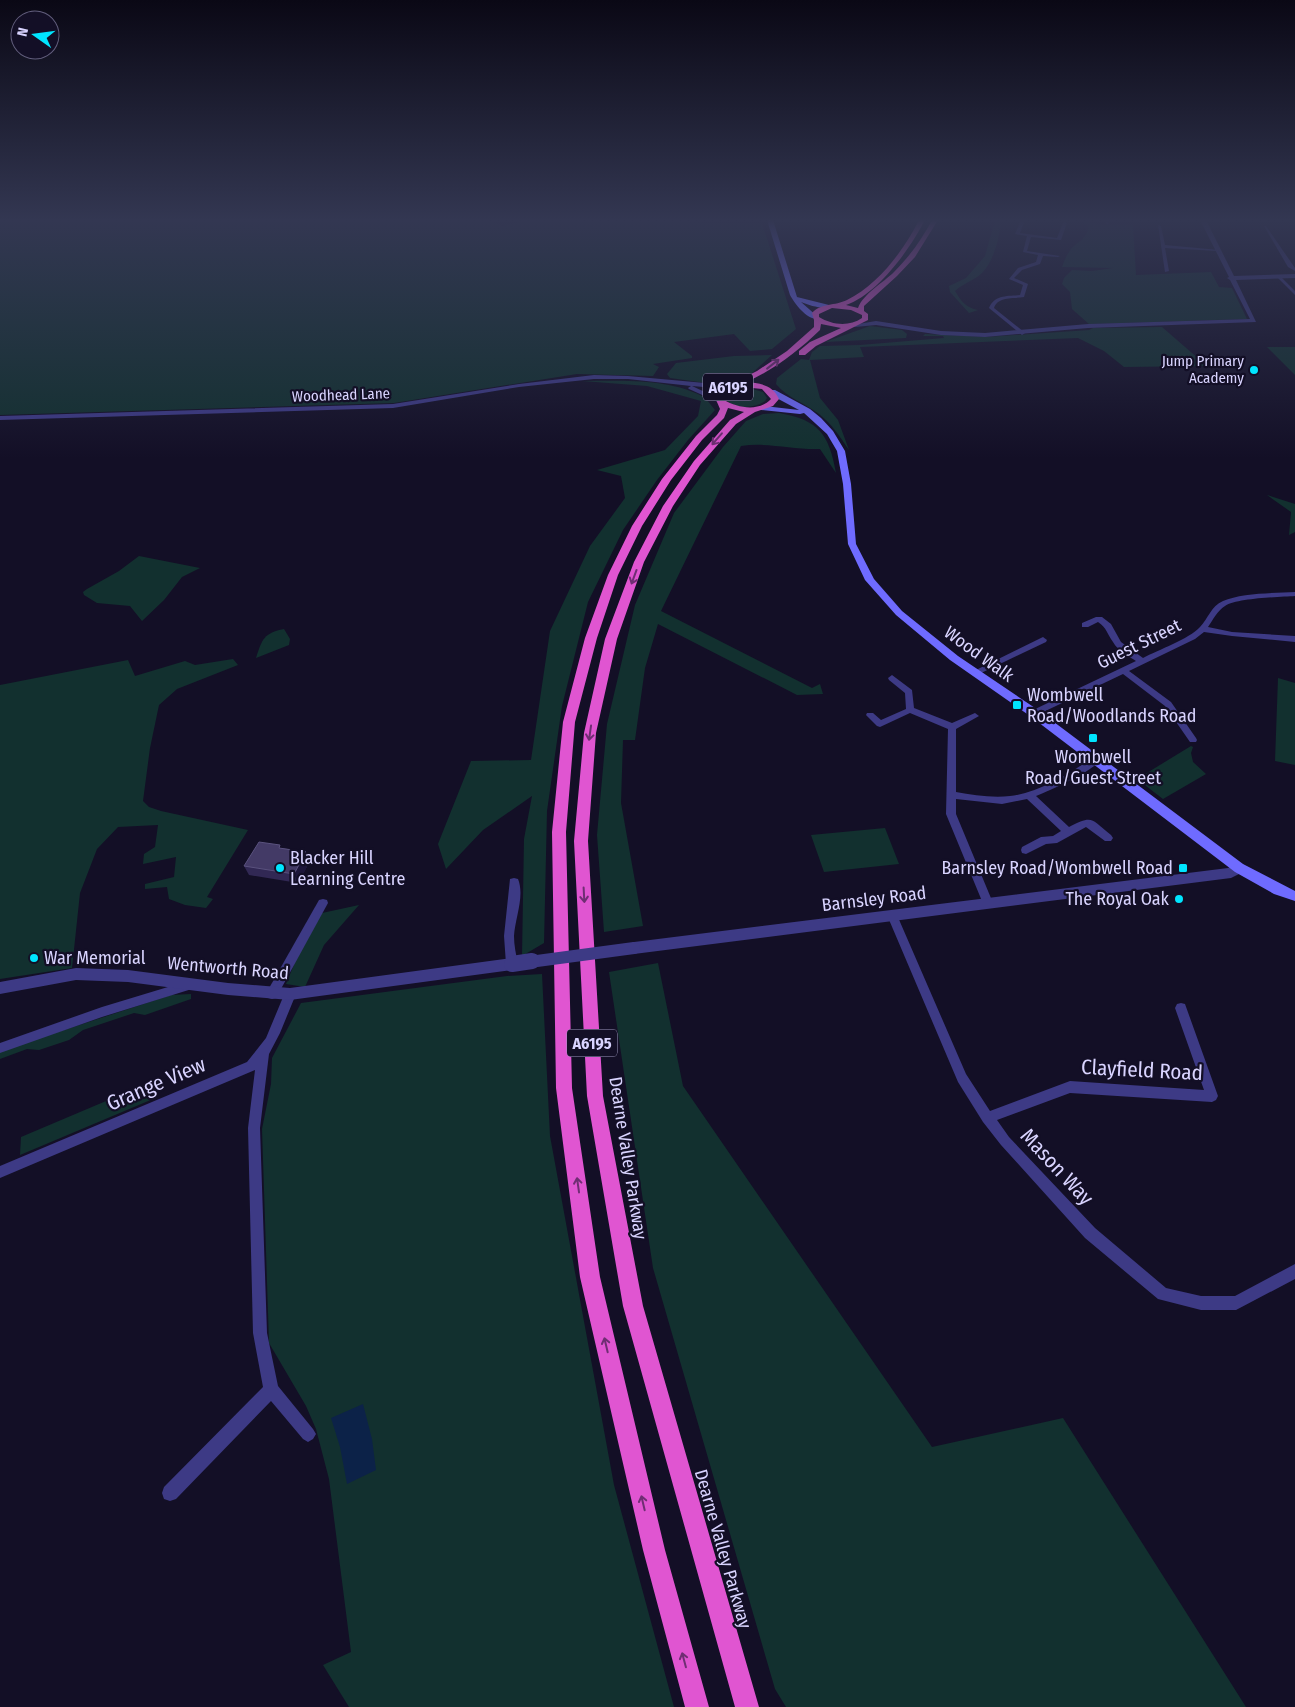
<svg xmlns="http://www.w3.org/2000/svg" width="1295" height="1707" font-family="'Fira Sans Condensed',sans-serif">
  <style>
    .green { fill: #12302f }
    .water { fill: #0c2248 }
    .lines { fill: none; stroke-linecap: round; stroke-linejoin: round }
    .minor { fill: #3d3a85; fill-rule: evenodd }
    .tertiary { fill: #3d3a85; fill-rule: evenodd }
    .secondary { fill: #6f6bff; fill-rule: evenodd }
    .trunk { fill: #e055d1; fill-rule: evenodd }
    .tertiary-bridge-far1 { stroke: #3d3a85; stroke-width: 12 }
    .tertiary-bridge { stroke: #3d3a85; stroke-width: 16 }
    .wall { fill: #312854 }
    .shaded-wall { fill: #1d163a }
    .building { fill: #433a66; stroke: #5a527e }
    .oneway { stroke: #6f2e73 }
    .poi-dot { fill: #00e5ff; stroke: #130f26; stroke-width: 2 }
    .labels { text-anchor: middle; dominant-baseline: central; stroke-width: 4.5; stroke-linejoin: round; paint-order: stroke }
    .far-poi-label { font-size: 15px; fill: #d9d4ff; stroke: #130f26; text-anchor: end }
    .far-street-label { font-size: 15px; fill: #d9d4ff; stroke: #130f26 }
    .shield { fill: #130f26; stroke: #9e99be; stroke-width: 1 }
    .shield-label { font-size: 16px; font-weight: bold; fill: #d9d4ff }
    .street-label { font-size: 18px; fill: #d9d4ff; stroke: #130f26 }
    .poi-label { font-size: 18px; fill: #d9d4ff; stroke: #130f26; text-anchor: start }
    .near-street-label { font-size: 21px; fill: #d9d4ff; stroke: #130f26 }
  </style>
  <rect width="100%" height="100%" fill="#130f26"/>
  <g class="green">
    <polygon points="0,220 488,220 502,226 522,221 519,220 762,223 796,329 772,349 750,351 734,334 674,342 692,356 692,358 653,364 659,367 653,376 577,374 394,403 0,415"/>
    <path d="M995 220H1001C1000 236 994 261 982 273 974 281 963 283 955 291 961 301 966 308 978 310L969 313 950 292 949 286 966 278 985 256Z"/>
    <path d="M1085 221 1102 225H1133L1136 275 1211 272 1219 287 1232 288 1247 319 1089 324 1072 309 1070 292 1062 284 1064 278 1072 270 1092 271 1113 268 1062 267C1064 262 1066 256 1069 252 1076 241 1088 240 1088 226L1083 222Z"/>
    <polygon points="870,326 902,330 907,334 906,338 825,342"/>
    <path d="M1162 327 1207 366 1124 367 1104 351 1078 338 860 347 864 357 810 360 820 398 838 420 849 450C840 437 832 424 819 414 805 403 787 398 776 384L777 378 801 359 809 360 812 352 820 346 860 345 944 338 943 336H923L925 334 987 337 1089 330 1093 328Z"/>
    <polygon points="1267,347 1295,347 1295,375"/>
    <polygon points="772,355 751,374 729,381 713,384 670,378 667,374 676,363 734,356"/>
    <path d="M582 381C621 381 666 378 702 396 707 399 711 405 715 410L688 440 657 480 623 530 588 602 562 706 547 811 544 943 522 956 524 839 532 796 483 830 446 869 438 844 471 761 531 760 550 631 590 546 625 498 621 476 597 470 665 450 698 416 701 401 647 386Z"/>
    <path d="M745 387 763 392 767 398 765 401C754 409 732 410 724 397L727 392Z"/>
    <path d="M779 413C819 420 829 434 836 473L820 449C793 450 768 442 741 446L661 611 812 688 820 684 823 694 797 695 658 624 645 668 635 740H623L621 803 643 926 604 932 597 835 607 724 635 605 674 513 723 447 746 421 763 414Z"/>
    <polygon points="1267,495 1295,504 1295,532 1289,535 1291,512"/>
    <polygon points="139,556 200,568 182,577 164,600 142,621 130,606 97,603 84,595 83,592 87,589 119,571"/>
    <path d="M284 629 290 639 289 645 256 658C262 639 264 633 284 629Z"/>
    <polygon points="233,659 238,665 177,689 159,705 150,748 143,801 149,807 161,811 248,830 207,897 213,899 206,908 185,905 169,899 167,887 145,889 145,884 174,877 176,857 143,864 144,854 155,847 158,825 118,827 97,849 80,893 72,968 0,979 0,685 128,660 135,676 185,661 195,665"/>
    <polygon points="1278,678 1295,683 1295,765 1275,761"/>
    <polygon points="1191,746 1193,747 1191,753 1193,762 1206,774 1163,799 1137,779"/>
    <polygon points="885,828 899,864 824,872 811,835"/>
    <polygon points="359,905 324,945 305,987 286,984 296,960 322,913"/>
    <polygon points="658,963 683,1086 932,1447 1063,1418 1246,1707 786,1707 775,1689 653,1268 609,972"/>
    <polygon points="542,974 550,1136 614,1485 674,1707 349,1707 323,1665 351,1652 329,1479 316,1429 306,1406 269,1343 262,1129 271,1084 272,1058 301,1003 507,976"/>
    <polygon points="191,994 191,999 145,1015 134,1013 83,1030 69,1040 39,1050 27,1049 0,1059 0,1051 171,995"/>
    <polygon points="151,1082 153,1099 20,1155 21,1137"/>
  </g>
  <polygon class="water" points="363,1404 372,1439 376,1470 347,1484 340,1447 331,1418"/>
  <g class="lines">
    <g class="minor">
      <path d="M1021 220H1025L1020 233 1057 238 1063 223 1065 222 1067 223 1061 240 1031 237 1027 251 1060 256 1058 257 1043 256 1040 264 1022 270 1014 278 1028 284 1024 297C1013 299 998 296 994 308L1024 332 1025 333 1022 335 989 308C994 295 1007 296 1020 295L1023 285 1009 279 1018 268 1036 262 1038 255 1023 252 1027 236 1015 234Z"/>
      <polygon points="1105,220 1109,220 1108,224 1106,224"/>
      <polygon points="1158,225 1161,226 1165,245 1219,250 1217,251 1165,248 1169,271 1165,272"/>
      <polygon points="1264,226 1266,226 1295,268 1295,271 1288,267"/>
      <polygon points="1279,275 1295,291 1295,295 1277,277"/>
      <polygon points="594,375 628,376 727,385 730,387 727,389 692,386 722,400 723,401 720,403 689,389 688,388 691,386 628,379 594,379 519,387 393,408 0,420 0,416 393,404 519,384"/>
      <path d="M1295 592V596C1280 597 1237 598 1225 606 1217 611 1213 620 1208 627L1232 632 1295 636V642L1232 636 1204 632 1195 639 1129 671 1171 702 1196 738 1197 740 1196 742H1190L1165 706 1123 674 1037 715 1034 716 1030 713 1031 711 1136 661C1128 656 1118 651 1113 642 1107 634 1107 628 1098 622L1088 627H1082V623L1096 617H1102L1111 624 1121 642 1143 658C1158 650 1189 639 1200 627 1208 619 1211 606 1223 601 1241 593 1275 593 1295 592Z"/>
      <polygon points="1043,637 1047,640 1046,642 979,674 976,675 972,672"/>
      <path d="M892 675 912 690 914 708 952 723 975 713 979 716 956 729V792C973 795 992 798 1010 796 1039 793 1069 773 1093 758H1099L1101 760C1089 773 1053 789 1036 796L1069 827C1094 814 1091 820 1111 835L1113 838 1111 841H1105L1086 827 1057 843 1046 844 1026 854 1022 853 1021 850 1022 847 1041 837 1053 836 1061 831 1027 799 1002 804 956 799V814L993 903 992 906H984L946 814 948 729 910 713 880 727 877 726 866 715 867 713H873L881 720 906 709 905 693 889 680 888 678Z"/>
      <path d="M514 878 518 879C525 896 515 918 514 936 514 945 516 955 518 964L516 967 512 969 508 967 506 964 504 936 510 879Z"/>
      <polygon points="323,899 327,900 328,903 276,998 272,999 268,998 266,994 268,990 319,900"/>
      <polygon points="892,911 896,912 897,915 966,1074 990,1111 1070,1081 1204,1090 1175,1008 1177,1004 1181,1003 1185,1004 1218,1096 1216,1100 1212,1102 1070,1093 997,1120 1009,1137 1095,1228 1166,1288 1201,1296 1235,1296 1295,1264 1295,1279 1236,1310 1201,1310 1158,1299 1085,1238 1001,1145 983,1122 958,1082 887,915 888,912"/>
      <polygon points="191,980 195,982 197,985 195,988 102,1017 0,1053 0,1043 102,1007"/>
      <polygon points="290,989 294,990 296,994 280,1033 269,1054 260,1128 267,1333 278,1386 313,1429 316,1434 313,1439 308,1442 303,1439 271,1401 176,1499 170,1501 164,1499 162,1493 164,1487 263,1387 253,1333 248,1128 255,1070 0,1178 0,1166 247,1062 266,1038 286,990"/>
    </g>
    <g class="tertiary">
      <polygon points="1200,220 1206,220 1234,276 1295,274 1295,278 1236,280 1256,322 1088,328 985,337 941,335 876,325 855,327 852,325 876,321 941,331 985,333 1088,324 1250,319 1230,280 1227,278 1229,277"/>
      <polygon points="1239,863 1243,864 1245,868 1243,872 1231,878 634,954 629,952 627,948 629,944 634,942 1228,868"/>
      <polygon points="512,958 517,960 519,964 517,968 512,970 290,1000 228,995 128,982 76,980 0,994 0,982 76,968 128,970 228,983 290,988"/>
    </g>
    <g class="secondary">
      <path d="M767 220H773L797 297 833 306C824 310 811 306 801 302L818 317V319C807 320 795 304 790 295Z"/>
      <polygon points="769,390 775,390 810,409 821,418 833,431 845,451 851,484 856,544 874,579 902,611 958,656 1038,710 1243,864 1295,891 1295,901 1274,894 1235,872 1030,716 950,660 896,615 865,580 848,544 843,484 837,451 827,434 804,413 800,414 761,410 760,408 764,406 799,410 769,394"/>
    </g>
    <path class="trunk" d="M919 220H925C910 249 878 294 846 305L858 308C863 294 884 282 894 272 910 256 922 239 932 220H938L915 257 897 276 864 306V311L868 314V320L816 346 805 355H799V351L810 342 841 328 821 324 820 330C798 351 774 370 746 382 760 383 773 385 779 399L773 406 755 412 736 424 700 465 673 506 644 562 617 639 596 733 588 841 603 1096 643 1306 759 1707H735L623 1306 587 1096 574 841 584 733 605 639 634 562 663 506 694 461 730 420 744 412 728 408 724 418 702 440 671 480 642 526 618 575 597 638 575 722 566 832 572 1088 600 1277 665 1550 709 1707H685L643 1550 580 1277 556 1088 552 832 563 722 585 638 608 575 632 526 662 479 696 436 717 415 720 409 714 395 717 391 757 371 787 351 814 327V320L812 313C821 303 835 306 847 300 878 285 904 250 919 220ZM832 308 851 310 862 315V318C849 327 832 325 819 317V314ZM743 387 762 389 771 399C759 412 738 408 724 400L722 395 729 389Z"/>
    <polyline class="tertiary-bridge-far1" points="522,963 634,948"/>
    <polyline class="tertiary-bridge" points="512,964 532,961"/>
  </g>
  <polygon class="wall" points="282,848 306,852 310,861 298,883 249,875 244,866"/>
  <polygon class="shaded-wall" points="306,852 310,861 298,883 294,874"/>
  <polygon class="building" points="259,842 280,845 279,848 306,852 294,874 244,866"/>
  <defs><path id="oneway-shaft" d="M-6 0H5M1.5-3L5.5 0L1.5 3" fill="none" stroke-width="1.6" stroke-linecap="round" stroke-linejoin="round" transform="scale(1.25)"/></defs>
  <g class="oneway">
    <use href="#oneway-shaft" transform="translate(773 364) rotate(-38)"/>
    <use href="#oneway-shaft" transform="translate(717 439) rotate(131)"/>
    <use href="#oneway-shaft" transform="translate(634 577) rotate(110)"/>
    <use href="#oneway-shaft" transform="translate(590 733) rotate(98)"/>
    <use href="#oneway-shaft" transform="translate(584 895) rotate(87)"/>
    <use href="#oneway-shaft" transform="translate(578 1185) rotate(-98)"/>
    <use href="#oneway-shaft" transform="translate(606 1345) rotate(-103)"/>
    <use href="#oneway-shaft" transform="translate(643 1503) rotate(-103)"/>
    <use href="#oneway-shaft" transform="translate(684 1660) rotate(-105)"/>
  </g>
  <linearGradient id="sky" x2="0" y2="1"><stop stop-color="#0a0815"/><stop offset="0.48" stop-color="#333752"/><stop offset="1" stop-color="#333752" stop-opacity="0"/></linearGradient>
  <rect width="1295" height="459" fill="url(#sky)"/>
  <g class="poi-dot">
    <circle cx="1254" cy="370" r="5"/>
    <rect x="1012" y="700" width="10" height="10" rx="2.5"/>
    <rect x="1088" y="733" width="10" height="10" rx="2.5"/>
    <circle cx="280" cy="868" r="5"/>
    <rect x="1178" y="863" width="10" height="10" rx="2.5"/>
    <circle cx="1179" cy="899" r="5"/>
    <circle cx="34" cy="958" r="5"/>
  </g>
  <g class="labels">
    <g class="far-poi-label">
      <text x="1244" y="361">Jump Primary<tspan x="1244" dy="17">Academy</tspan></text>
    </g>
    <g class="far-street-label">
      <text transform="translate(341 395) rotate(-2)">Woodhead Lane</text>
    </g>
    <g class="shield">
      <rect x="703" y="373.5" width="50" height="27" rx="4"/>
      <rect x="567" y="1029.5" width="50" height="27" rx="4"/>
    </g>
    <g class="shield-label">
      <text x="728" y="387">A6195</text>
      <text x="592" y="1043">A6195</text>
    </g>
    <g class="street-label">
      <text transform="translate(1139 644) rotate(-26)">Guest Street</text>
      <text transform="translate(979 654) rotate(36)">Wood Walk</text>
      <text transform="translate(874 899) rotate(-7)">Barnsley Road</text>
      <text transform="translate(228 968) rotate(5)">Wentworth Road</text>
      <text transform="translate(628 1158) rotate(81)">Dearne Valley Parkway</text>
      <text transform="translate(723 1549) rotate(74)">Dearne Valley Parkway</text>
    </g>
    <g class="poi-label">
      <text x="1027" y="695">Wombwell<tspan x="1027" dy="21">Road/Woodlands Road</tspan></text>
      <text x="1093" y="757" text-anchor="middle">Wombwell<tspan x="1093" dy="21">Road/Guest Street</tspan></text>
      <text x="290" y="858">Blacker Hill<tspan x="290" dy="21">Learning Centre</tspan></text>
      <text x="1173" y="868" text-anchor="end">Barnsley Road/Wombwell Road</text>
      <text x="1169" y="899" text-anchor="end">The Royal Oak</text>
      <text x="44" y="958">War Memorial</text>
    </g>
    <g class="near-street-label">
      <text transform="translate(1142 1070) rotate(3)">Clayfield Road</text>
      <text transform="translate(156 1084) rotate(-23)">Grange View</text>
      <text transform="translate(1057 1167) rotate(47)">Mason Way</text>
    </g>
  </g>
  <g transform="translate(35 35) rotate(284)"><circle r="24" fill="#130f26" stroke="#625e7d"/>
  <path d="M0-4L9 19L0 12L-9 19Z" fill="#00e5ff"/>
  <text y="-8" font-size="14" font-weight="bold" text-anchor="middle" fill="#d9d4ff">N</text>
  </g>
</svg>
